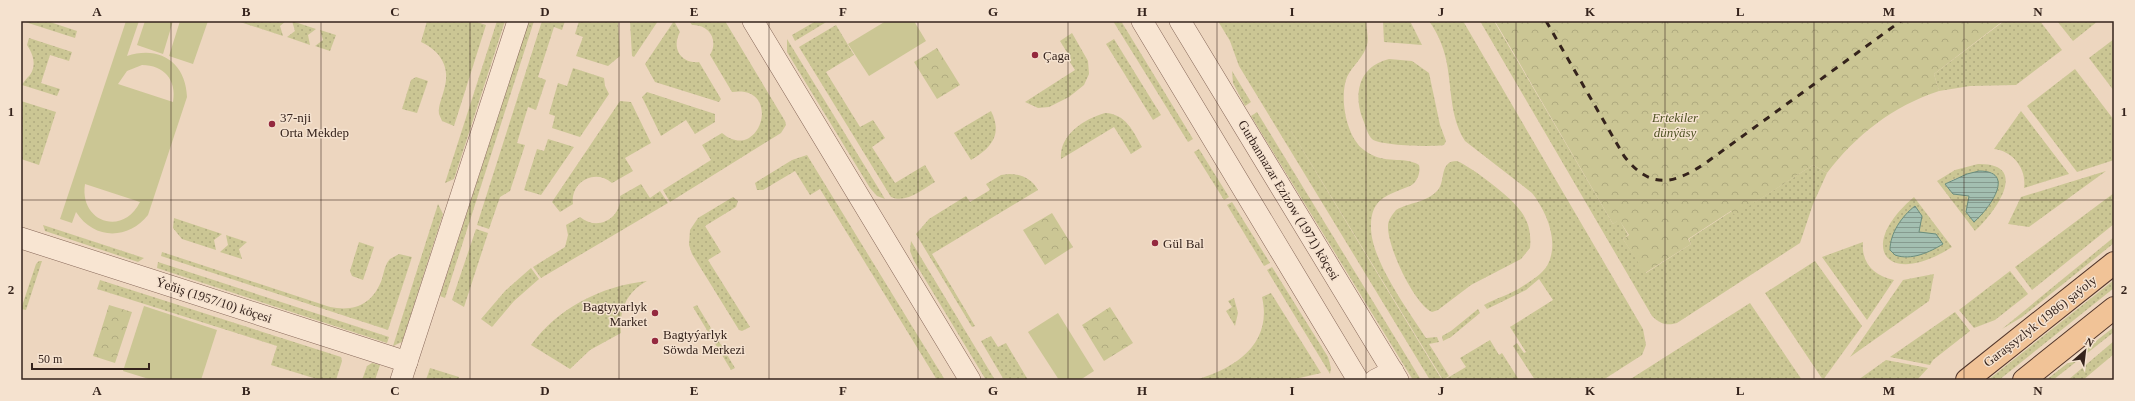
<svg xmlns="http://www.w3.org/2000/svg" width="2135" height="401" font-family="'Times New Roman',serif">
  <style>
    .grass { fill: url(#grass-dots); fill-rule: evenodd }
    .park { fill: url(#park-crowns) }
    .pitch { fill: #cbc694; fill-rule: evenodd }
    .water { fill: url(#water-rules); stroke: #6a8d7d }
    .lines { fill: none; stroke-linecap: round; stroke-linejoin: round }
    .minor-casing { stroke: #866758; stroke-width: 22 }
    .major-casing { stroke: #53372c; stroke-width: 24 }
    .minor { stroke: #f8e5d2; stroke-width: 21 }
    .major { stroke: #f1c397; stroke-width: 22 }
    .rail { stroke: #35231c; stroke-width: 3; stroke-dasharray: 7 7; stroke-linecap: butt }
    .grid { fill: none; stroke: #35231c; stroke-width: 1; stroke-opacity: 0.55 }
    .poi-dot { fill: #94293f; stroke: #f5e2cf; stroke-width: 1.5 }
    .labels { text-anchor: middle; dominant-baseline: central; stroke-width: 3; stroke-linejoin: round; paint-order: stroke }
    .poi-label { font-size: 13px; fill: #35231c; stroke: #f5e2cf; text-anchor: start }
    .park-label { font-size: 13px; font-style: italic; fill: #4f5223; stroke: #f5e2cf }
    .street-label { font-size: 13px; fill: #35231c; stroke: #f5e2cf }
    .neatline { fill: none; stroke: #35231c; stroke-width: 1.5 }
    .grid-label { font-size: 13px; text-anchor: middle; font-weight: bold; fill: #35231c }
  </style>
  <defs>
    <pattern id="grass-dots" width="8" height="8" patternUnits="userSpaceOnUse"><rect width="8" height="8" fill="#cbc694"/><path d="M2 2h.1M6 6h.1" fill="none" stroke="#afaa7f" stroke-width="1.8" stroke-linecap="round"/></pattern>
    <pattern id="park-crowns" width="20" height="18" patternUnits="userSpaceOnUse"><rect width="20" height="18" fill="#cbc694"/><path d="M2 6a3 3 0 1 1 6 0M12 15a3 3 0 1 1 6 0" fill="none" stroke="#afaa7f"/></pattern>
    <pattern id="water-rules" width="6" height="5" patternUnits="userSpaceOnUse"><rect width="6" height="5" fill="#a3bfb1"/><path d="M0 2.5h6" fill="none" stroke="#869b8f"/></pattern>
  </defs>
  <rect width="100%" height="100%" fill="#edd6bf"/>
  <g class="grass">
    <polygon points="22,21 47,21 77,31 75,38"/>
    <polygon points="237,21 286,21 280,26 283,36"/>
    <polygon points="292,21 316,29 308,35 310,45 287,37 295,31"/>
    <path d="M427 21H474L486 25 454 126 442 121 439 114C438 106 442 98 444 90 451 68 441 51 421 42Z"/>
    <polygon points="497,21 505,21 454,179 445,183"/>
    <polygon points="529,21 534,21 445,298 440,296"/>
    <polygon points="542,21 565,21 562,30 554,27 538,77 546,80 536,110 528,107 517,143 525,145 510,191 500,197 489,229 477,225"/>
    <polygon points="579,21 618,21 620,56 608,66 576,56 583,37 575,34"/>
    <polygon points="630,21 658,21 634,57 632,56"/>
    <path d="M674 21 680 32C671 48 681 64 699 62L721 99 719 102 655 82 645 64Z"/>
    <path d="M689 21H725L785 121 786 125 781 133 670 202 663 190 711 160 702 145 722 133C760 165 784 84 732 92L710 55C719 40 709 24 692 25Z"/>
    <polygon points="816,21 828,21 795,41 792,35"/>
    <polygon points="1113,21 1121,21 1193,139 1188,142"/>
    <path d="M1218 21H1366C1366 28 1369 38 1367 45 1364 57 1352 66 1347 77 1339 97 1346 137 1364 150 1385 166 1403 155 1419 165 1421 172 1417 183 1410 186 1389 195 1371 197 1371 226 1370 259 1408 310 1426 338L1437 337 1439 342 1429 344 1449 376 1443 380 1262 83 1442 380H1430L1239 66 1230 41Z"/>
    <polygon points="1383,21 1410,21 1422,45 1384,42"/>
    <path d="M1429 21H1463L1643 329 1646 345 1642 355 1603 380H1535L1513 346 1517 343 1524 353 1526 352 1510 327 1553 300 1539 279 1526 290 1487 309 1484 305C1496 298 1512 294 1523 286 1531 281 1542 274 1547 266 1560 243 1547 212 1532 193L1465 141C1446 112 1454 74 1441 43 1438 35 1434 28 1429 21Z"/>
    <path d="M1480 21H1494L1613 224 1617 221 1495 21 1755 202 1813 165 1827 173 1813 204 1800 243 1677 323C1667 326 1660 324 1652 316ZM1732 210 1735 215 1732 211 1689 239 1691 244 1646 273 1623 239 1628 235 1620 221Z"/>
    <polygon points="2004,21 2040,21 2062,50 2016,85 1970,86 1939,91 1934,74"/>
    <polygon points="2057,21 2098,21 2073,41"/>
    <path d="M836 25 854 55 826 72 860 127 873 120 885 138 872 147 895 183 925 165 935 182C923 189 906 204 891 197L799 47Z"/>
    <polygon points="320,30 336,35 330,51 315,46 323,40"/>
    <polygon points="1072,33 1088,61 1089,74 1084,85 1069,97 1049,107 1038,108 1025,102 1075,70 1066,56 1068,54 1060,41"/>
    <path d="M29 38 72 52 69 61 50 55 41 83 60 89 57 96 22 85C24 81 27 78 30 75 37 65 33 54 27 45Z"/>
    <polygon points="787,39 885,199 877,196 870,188 787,52"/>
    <polygon points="1114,39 1161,115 1153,120 1106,44"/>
    <polygon points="2114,39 2114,91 2089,58"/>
    <path d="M1389 59 1412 61 1429 73 1440 125 1446 141 1444 145C1433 147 1380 146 1372 139 1368 135 1366 128 1364 122 1353 96 1357 67 1389 59Z"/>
    <polygon points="573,68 604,78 605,86 609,94 580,137 552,128 555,116 549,114 558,83 567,86"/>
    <polygon points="2075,69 2114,120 2114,160 2077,172 2027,106"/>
    <polygon points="1232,71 1251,102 1245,106 1233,83"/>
    <polygon points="416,77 428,81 417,113 402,109 411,80"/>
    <polygon points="647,92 715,114 715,122 695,134 686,120 661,136 642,97"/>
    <polygon points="21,101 56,112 39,165 21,159"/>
    <path d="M620 101 631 102 651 143 625 158 633 171 612 183C595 168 570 182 573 204L560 212 552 202Z"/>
    <path d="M991 111C1003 135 991 148 971 160L954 133Z"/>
    <path d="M2021 111 2069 174 2024 188C2027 169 2013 151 1994 149Z"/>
    <polygon points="1257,112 1421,380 1413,380 1251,116"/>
    <path d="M1105 113C1126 114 1133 131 1142 147L1131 154 1114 127 1061 159C1059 135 1084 119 1105 113Z"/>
    <polygon points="548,139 574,147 541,195 524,190 537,149 544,151"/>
    <polygon points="1199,149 1229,197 1224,200 1194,152"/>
    <polygon points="807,155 945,380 937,380 820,189 810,195 795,171 763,190 757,190 755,183 758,181 792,160"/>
    <path d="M1457 161C1473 168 1519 202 1525 218 1530 227 1531 238 1530 248L1521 259 1471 285 1438 310 1432 312C1414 304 1387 246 1388 226 1388 220 1392 215 1396 210 1410 202 1426 203 1438 190 1446 180 1439 161 1457 161Z"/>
    <path d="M1978 164C2032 163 1994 214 1975 231L1937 181 1955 170ZM1979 171 1991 172 1998 182 1990 204 1979 217 1966 212 1969 196 1953 194 1945 184 1954 179Z"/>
    <polygon points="2106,171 2029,227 2008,224 2021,197"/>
    <path d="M1009 174C1021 174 1032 179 1038 190L932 254 975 326 972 327 916 234 929 219 966 196 970 202 990 190 986 184 1001 175Z"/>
    <path d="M641 184 650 198 660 191 668 203 541 278 533 267 565 247 568 235 566 225 580 217C598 232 622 218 620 196Z"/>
    <polygon points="2114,193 2114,224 2032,290 2015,267"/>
    <polygon points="733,197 738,201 736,207 705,226 721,252 708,260 750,327 742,331 739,330 692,254 689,245 690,230 698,218"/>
    <path d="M1914 197 1952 247C1887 289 1855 247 1914 197ZM1915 206 1922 216 1919 232 1943 244 1921 254 1902 257 1893 235 1902 220Z"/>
    <polygon points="1232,202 1270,263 1264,266 1227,205"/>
    <polygon points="438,204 443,214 402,342 393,346"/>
    <polygon points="174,218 222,234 214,240 216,250 182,239 173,228"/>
    <polygon points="43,225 144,258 138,262 45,231"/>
    <polygon points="476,229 488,233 464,307 452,300"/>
    <polygon points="226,235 247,242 239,249 242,259 220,252 228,245"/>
    <polygon points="2114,237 2114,243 2022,317 2002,329"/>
    <polygon points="911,241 995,380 986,380 914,261 910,251"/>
    <polygon points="359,242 374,247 363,280 352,276 350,271"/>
    <path d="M1863 242C1861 263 1874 276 1894 280L1867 320 1822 257Z"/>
    <path d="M162 252 330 307C355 312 373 304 382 279 384 272 385 264 390 259L399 254 412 257 388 330 161 256Z"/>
    <polygon points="39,261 42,261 26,310 21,309 36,264"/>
    <polygon points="1815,261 1862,326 1823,380 1765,293"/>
    <polygon points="158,262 389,337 387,343 157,268"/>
    <polygon points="1272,267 1328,357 1331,368 1330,374 1267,270"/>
    <polygon points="531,268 539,279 514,301 492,327 481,319 505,291"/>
    <polygon points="2010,271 2028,294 1995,320 1974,328 1959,310"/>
    <polygon points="1934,274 1929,301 1850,357 1903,280"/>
    <polygon points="100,280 341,357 342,361 336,380 320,380 271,365 277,346 97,289"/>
    <polygon points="2114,280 2114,288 1999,380 1988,380"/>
    <path d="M647 281C626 292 619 311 621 333L590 350 570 369 531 345C558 308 601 286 647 281Z"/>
    <path d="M1271 293 1321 373 1291 380H1195C1235 369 1273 344 1262 297Z"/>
    <polygon points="1234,298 1238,313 1235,326 1226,311 1232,307 1228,301"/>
    <polygon points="1750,303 1802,380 1629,380"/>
    <polygon points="697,305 735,368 731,370 693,307"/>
    <polygon points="1478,309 1480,313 1451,337 1443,341 1442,336 1451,331"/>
    <polygon points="1955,312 1970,331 1933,360 1930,365 1890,357"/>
    <polygon points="2114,327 2114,332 2053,380 2046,380"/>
    <polygon points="991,336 998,347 1006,343 1028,380 1004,380 981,341"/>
    <polygon points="1490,340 1499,355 1502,353 1519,380 1444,380 1466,367 1460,358"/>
    <polygon points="2114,341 2114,354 2083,380 2068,380"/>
    <polygon points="1886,360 1928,368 1917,380 1858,380"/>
    <polygon points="372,363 380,365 375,380 362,380 367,366"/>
    <polygon points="430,368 459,377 458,380 426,380"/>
  </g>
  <g class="park">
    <path d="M1495 21H2003L1934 74 1939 91C1893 106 1856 135 1827 173L1813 165 1735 215 1731 211 1688 239 1691 244 1645 273 1623 239 1629 235 1619 220 1613 224Z"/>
    <polygon points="937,48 960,85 937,99 914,62"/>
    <polygon points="1052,213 1073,247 1045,265 1023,230"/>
    <polygon points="109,305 132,312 115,363 93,356"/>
    <polygon points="1110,307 1133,343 1104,361 1082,325"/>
  </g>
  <g class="pitch">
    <path d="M126 21H139L127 56C159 45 186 62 187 97L148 215C128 240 94 240 76 212L72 223 60 219ZM142 65C164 65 177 80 173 102L118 84 127 71ZM85 184 140 202C123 237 79 222 85 184Z"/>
    <polygon points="145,21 173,21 163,54 137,45"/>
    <polygon points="180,21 208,21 193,64 169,56"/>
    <polygon points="886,21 914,21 926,41 869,76 848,44"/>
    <polygon points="144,306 217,330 201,380 152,380 123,371"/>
    <polygon points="1058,313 1094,371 1080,380 1059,380 1028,332"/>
  </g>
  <g class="water">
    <path d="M1979 171C2018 171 1988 210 1974 222L1966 212 1969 196 1953 194 1945 184 1967 174Z"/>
    <path d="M1915 206 1922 216 1919 232 1936 234 1943 244C1930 252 1911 261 1895 255L1890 250C1890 233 1902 216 1915 206Z"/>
  </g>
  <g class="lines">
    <g class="minor-casing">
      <g id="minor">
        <polyline points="753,21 970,380"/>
        <polyline points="1142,21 1358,380"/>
        <polyline points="1180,21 1398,380"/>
        <polyline points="21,238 407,362"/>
        <polyline points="401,380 518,21"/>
        <polyline points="1375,380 1393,371"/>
      </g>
    </g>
    <g class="major-casing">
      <g id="major">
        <polyline points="1967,380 2114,263"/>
        <polyline points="2024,380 2114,308"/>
      </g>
    </g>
    <use href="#minor" class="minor"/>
    <use href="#major" class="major"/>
    <path class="rail" d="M1546 21 1624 156C1651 191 1675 184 1707 162L1901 21"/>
  </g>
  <path class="grid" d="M171 21V380M321 21V380M470 21V380M619 21V380M769 21V380M918 21V380M1068 21V380M1217 21V380M1366 21V380M1516 21V380M1665 21V380M1814 21V380M1964 21V380M21 200H2114"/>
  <g class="poi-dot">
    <circle cx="1035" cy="55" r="4"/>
    <circle cx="272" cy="124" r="4"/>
    <circle cx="1155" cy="243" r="4"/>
    <circle cx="655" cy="313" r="4"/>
    <circle cx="655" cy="341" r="4"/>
  </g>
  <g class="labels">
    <g class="poi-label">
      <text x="1043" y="55">Çaga</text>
      <text x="280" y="117">37-nji<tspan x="280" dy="15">Orta Mekdep</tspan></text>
      <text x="1163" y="243">Gül Bal</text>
      <text x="647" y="306" text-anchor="end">Bagtyyarlyk<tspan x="647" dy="15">Market</tspan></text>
      <text x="663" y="334">Bagtyýarlyk<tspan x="663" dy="15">Söwda Merkezi</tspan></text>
    </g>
    <g class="park-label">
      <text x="1675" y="117">Ertekiler<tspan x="1675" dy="15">dünýäsy</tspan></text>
    </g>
    <g class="street-label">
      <text transform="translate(1289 200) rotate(59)">Gurbannazar Ezizow (1971) köçesi</text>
      <text transform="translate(214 300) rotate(18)">Ýeňiş (1957/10) köçesi</text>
      <text transform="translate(2040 321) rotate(-38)">Garaşsyzlyk (1986) şaýoly</text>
    </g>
  </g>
  <rect width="2135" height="401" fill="none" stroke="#f5e2cf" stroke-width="44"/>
  <g transform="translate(2085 351) rotate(28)" stroke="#f5e2cf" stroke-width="3" paint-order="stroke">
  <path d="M0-3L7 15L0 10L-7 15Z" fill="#35231c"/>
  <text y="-6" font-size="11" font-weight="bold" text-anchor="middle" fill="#35231c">N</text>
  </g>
  <path d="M32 363v6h117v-6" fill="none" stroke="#35231c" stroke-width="2"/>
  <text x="38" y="363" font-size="12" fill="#35231c" stroke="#f5e2cf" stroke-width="3" paint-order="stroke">50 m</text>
  <rect x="22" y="22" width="2091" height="357" class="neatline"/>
  <g class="grid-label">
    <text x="97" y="16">A</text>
    <text x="246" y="16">B</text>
    <text x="395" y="16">C</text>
    <text x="545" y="16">D</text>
    <text x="694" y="16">E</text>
    <text x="843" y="16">F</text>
    <text x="993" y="16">G</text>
    <text x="1142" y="16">H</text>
    <text x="1292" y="16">I</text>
    <text x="1441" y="16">J</text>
    <text x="1590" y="16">K</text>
    <text x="1740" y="16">L</text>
    <text x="1889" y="16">M</text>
    <text x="2038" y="16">N</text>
    <text x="11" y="116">1</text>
    <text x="2124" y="116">1</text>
    <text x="11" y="294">2</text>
    <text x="2124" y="294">2</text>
    <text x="97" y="395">A</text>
    <text x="246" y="395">B</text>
    <text x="395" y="395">C</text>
    <text x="545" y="395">D</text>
    <text x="694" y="395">E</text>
    <text x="843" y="395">F</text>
    <text x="993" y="395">G</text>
    <text x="1142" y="395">H</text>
    <text x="1292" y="395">I</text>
    <text x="1441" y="395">J</text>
    <text x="1590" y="395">K</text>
    <text x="1740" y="395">L</text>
    <text x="1889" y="395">M</text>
    <text x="2038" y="395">N</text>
  </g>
</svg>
